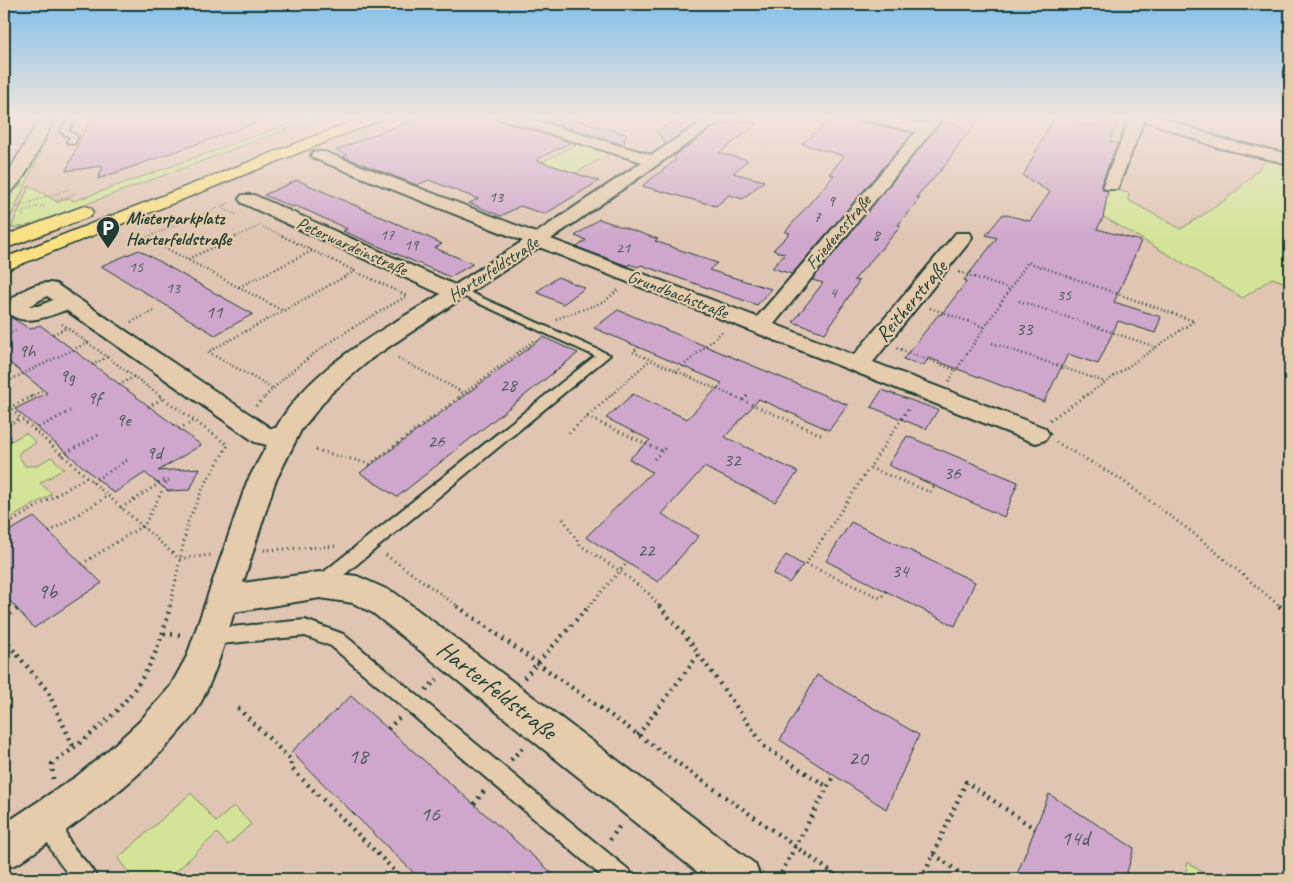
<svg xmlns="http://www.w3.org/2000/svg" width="1294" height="883" font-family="Caveat,sans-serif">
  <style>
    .green { fill: #d3e498; stroke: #799066 }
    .building { fill: #cfa7cd; stroke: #1f3d34 }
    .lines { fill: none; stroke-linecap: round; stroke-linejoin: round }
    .lane-casing { stroke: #1f3d34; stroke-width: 4 }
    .street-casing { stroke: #1f3d34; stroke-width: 4 }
    .secondary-casing { stroke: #1f3d34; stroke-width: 3 }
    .primary-casing { stroke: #1f3d34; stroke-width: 3 }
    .path-far3 { stroke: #1f3d34; stroke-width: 2; stroke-dasharray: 0.5 2.5; stroke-linecap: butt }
    .path-far2 { stroke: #1f3d34; stroke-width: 2.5; stroke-dasharray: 1 3; stroke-linecap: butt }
    .path-far1 { stroke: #1f3d34; stroke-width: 3; stroke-dasharray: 1 4; stroke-linecap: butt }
    .path { stroke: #1f3d34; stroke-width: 4.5; stroke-dasharray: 2 5; stroke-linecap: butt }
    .lane { fill: #e4ccac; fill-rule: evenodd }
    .street { fill: #e4ccac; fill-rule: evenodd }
    .secondary { fill: #e4ccac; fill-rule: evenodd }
    .primary { fill: #f9e181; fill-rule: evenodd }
    .tram { stroke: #1f3d34; stroke-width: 1 }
    .labels { text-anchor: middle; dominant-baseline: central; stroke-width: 4.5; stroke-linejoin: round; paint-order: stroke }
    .far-number-label { font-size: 16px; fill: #4b585a }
    .far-poi-label { font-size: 18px; font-weight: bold; fill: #1f3d34; stroke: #e4ccac; text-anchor: start }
    .far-street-label { font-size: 18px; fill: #1f3d34; stroke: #e4ccac }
    .number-label { font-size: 19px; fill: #4b585a }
    .street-label { font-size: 21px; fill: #1f3d34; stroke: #e4ccac }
    .near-number-label { font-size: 22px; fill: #4b585a }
    .near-street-label { font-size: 25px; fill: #1f3d34; stroke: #e4ccac }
  </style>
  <rect width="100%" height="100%" fill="#e0c5b3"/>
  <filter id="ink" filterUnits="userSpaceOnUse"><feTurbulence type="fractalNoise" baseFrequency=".02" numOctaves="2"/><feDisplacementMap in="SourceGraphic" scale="10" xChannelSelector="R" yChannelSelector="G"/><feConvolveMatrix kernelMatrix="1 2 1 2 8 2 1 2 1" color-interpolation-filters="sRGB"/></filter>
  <g filter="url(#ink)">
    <g class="green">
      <polygon points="54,116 57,116 4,231 4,203 21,185"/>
      <polygon points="307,116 322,116 28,226 11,228 29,186 58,202 69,198 74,201 292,123 287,121"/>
      <polygon points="581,142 612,152 560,182 526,170"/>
      <path d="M1269 156 1290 160V284L1272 278 1243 298 1025 171 1129 193 1128 200 1181 229C1217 206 1243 191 1269 156Z"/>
      <polygon points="26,433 36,443 22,450 18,455 25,466 36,466 51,457 64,469 40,483 52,494 4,522 4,445"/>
      <polygon points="191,793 216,822 234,806 251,824 228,845 217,833 168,879 133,879 118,858"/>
      <polygon points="1188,862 1211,879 1184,879"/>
    </g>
    <g class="building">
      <polygon points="91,116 269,116 270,118 98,179 103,166 66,171"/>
      <polygon points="422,116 438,116 459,121 472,116 490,116 571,142 536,160 599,181 545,214 520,206 501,216 469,203 478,199 429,180 417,185 347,158 343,157 348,155 336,150"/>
      <polygon points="555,116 565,116 626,134 624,145 543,121"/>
      <polygon points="682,116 704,118 666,144 657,131"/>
      <polygon points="834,116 913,133 792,274 772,268 785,254 773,250 790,233 785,232 834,175 829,174 844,156 802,144"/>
      <polygon points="892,116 919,116 926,117 921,122"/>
      <polygon points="962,116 985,116 962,140 944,167 916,197 920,198 898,225 901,226 854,280 859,281 825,333 793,322 823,283 812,280 942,121 954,124"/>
      <polygon points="1055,116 1104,116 1119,118 1110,142 1118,143 1101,184 1103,190 1108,191 1103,218 1097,229 1141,241 1114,302 1161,317 1155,333 1118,321 1098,364 1068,354 1044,402 929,358 923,366 903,359 939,314 941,315 967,281 964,280 997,238 986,235 1003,214 1030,221 1050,192 1023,176"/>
      <polygon points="735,119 758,124 719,153 748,160 733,173 764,181 743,199 729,195 716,206 642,186 676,160 674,156 721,122 728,124"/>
      <polygon points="297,180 432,239 442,244 435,248 473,264 450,277 343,231 347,229 308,211 295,206 292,207 264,195"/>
      <polygon points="599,219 658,239 655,241 717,263 709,270 771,289 757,305 641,265 638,267 629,264 628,266 577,247 586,240 575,236"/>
      <polygon points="139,250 213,292 253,314 215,335 101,266"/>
      <polygon points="558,277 585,288 563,304 536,292"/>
      <polygon points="618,310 848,405 829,430 759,399 725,437 798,472 775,502 704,467 662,514 699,536 658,582 586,537 652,472 629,459 650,440 606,418 633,394 687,419 722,383 594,328"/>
      <polygon points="12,318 30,329 40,325 201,445 158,471 200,468 190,490 168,491 145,473 114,493 15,409 47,393 4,358 4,321"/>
      <polygon points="543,337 578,353 397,497 360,473"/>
      <polygon points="882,390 902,397 938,410 926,429 871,407"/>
      <polygon points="907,436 1018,482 1004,517 888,465"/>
      <polygon points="34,517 102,583 34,628 4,594 4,534"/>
      <polygon points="851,522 975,582 955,626 826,561"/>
      <polygon points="786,555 803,565 789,583 773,574"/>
      <polygon points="817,675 919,735 886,809 780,740"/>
      <polygon points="351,696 388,729 559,879 420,879 291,752"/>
      <polygon points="1049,794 1134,848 1125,879 1015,879"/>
    </g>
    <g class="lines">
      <g class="lane-casing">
        <g id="lane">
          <polygon points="70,116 77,116 68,131 78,136 74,144 71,144 67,142 70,137 60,132"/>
          <polygon points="460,288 610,355 327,589 321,591 315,589 313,584 315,579 595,356 456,293 456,289"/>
          <polygon points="305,620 343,634 630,871 633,879 605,879 331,646 305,636 210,645 204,643 201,637 204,631 210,629"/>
          <path d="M56 809 63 813C67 821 65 828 67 836 72 851 91 863 97 879H72C57 859 37 839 49 813Z"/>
        </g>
      </g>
      <g class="street-casing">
        <g id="street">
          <path d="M498 116H519L652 155 711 116H727L551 239 757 317 916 132 858 119 856 116H882L922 124 930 116H944L774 324 854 355 956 233H970L972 237 970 241 873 362 1045 428 1049 434 1045 440 1036 443 1027 440 539 247 372 358 330 394 301 430 275 482 243 583 320 572 357 576 395 593 755 864 761 879H706L373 613 353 603 320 598 234 612C224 645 214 680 196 711 191 719 183 727 177 734 132 788 75 824 19 863L4 869V824L77 776 104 754 139 722 170 687 187 656 247 482 267 445 255 442 66 310C47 317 19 329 4 308 15 293 38 279 56 284L270 428H276C310 366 383 330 441 294L242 203 239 199 242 195H254L455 285 523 241 313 158 311 155 313 152H325L536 233 642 162 500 119ZM47 296 53 300 38 306H29Z"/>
          <polygon points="1131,116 1158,116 1225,140 1290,154 1290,164 1216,147 1144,120 1119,185 1117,189 1105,189 1103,185"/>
        </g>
      </g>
      <g class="secondary-casing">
        <path id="secondary" d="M41 116H55C46 134 23 191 4 195V180Z"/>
      </g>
      <g class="primary-casing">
        <g id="primary">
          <polygon points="366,116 385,116 383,119 4,271 4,258"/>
          <polygon points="84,206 91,208 93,212 91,216 4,249 4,236"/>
        </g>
      </g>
      <g class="path-far3">
        <polyline points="1096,116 1118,121"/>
        <polyline points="1078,124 1114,128"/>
        <polyline points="56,202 77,192"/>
        <polyline points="229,203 220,207 237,215"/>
        <polyline points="17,207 69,189"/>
        <polyline points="23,216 21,213 31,208 46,206"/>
        <polyline points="263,227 285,237"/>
        <polyline points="148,237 220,207"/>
        <polyline points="235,237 260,226"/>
      </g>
      <g class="path-far2">
        <polyline points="151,236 147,238 283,311 355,271"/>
        <polyline points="282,236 407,296"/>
        <polyline points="1290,253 1286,268 1290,274"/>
        <polyline points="188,259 238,236"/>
        <polyline points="959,272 1009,289"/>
        <polyline points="239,287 312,251"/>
        <polyline points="1019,301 1156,347"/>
        <polyline points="930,308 984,327"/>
        <polyline points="556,319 604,302 618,290"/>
        <polyline points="131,322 154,311"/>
        <polyline points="62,324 162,397"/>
        <polyline points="53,334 67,328"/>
        <polyline points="4,336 17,330"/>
        <polyline points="992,343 1105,382"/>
        <polyline points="639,347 633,352 735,397"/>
        <polyline points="897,348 955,370"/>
        <polyline points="398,358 464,393"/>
        <polyline points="92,365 107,357"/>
        <polyline points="676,372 723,331"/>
        <polyline points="949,381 1028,262 1194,321 1084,397"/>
        <polyline points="4,383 89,342"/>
        <polyline points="119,385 134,377"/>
        <polyline points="272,388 208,352 283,311"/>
        <polyline points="30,397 44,390"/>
        <path d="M265 397C305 354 356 325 407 296"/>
        <polyline points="459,397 535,340"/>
        <polyline points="609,397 650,360"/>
        <polyline points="746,397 748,395"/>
      </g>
      <g class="path-far1">
        <polyline points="160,396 228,445 203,488 188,522 170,607"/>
        <polyline points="733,396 822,435"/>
        <polyline points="743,400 747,396"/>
        <polyline points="4,403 179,559 211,555"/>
        <polyline points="256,406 266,396"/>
        <polyline points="148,407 163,398"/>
        <polyline points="9,408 33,396"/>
        <polyline points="587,417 662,451 666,448"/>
        <polyline points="1050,420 1085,396"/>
        <polyline points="4,427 20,419"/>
        <polyline points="179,429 194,421"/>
        <polyline points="34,430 70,411"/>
        <polyline points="569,433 610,396"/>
        <polyline points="1056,442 1119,478 1193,533 1281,607"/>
        <polyline points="316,450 370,464 461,396"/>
        <polyline points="62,455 99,435"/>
        <polyline points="654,459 662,451"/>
        <polyline points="870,468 930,492 935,486"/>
        <polyline points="92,482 129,459"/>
        <polyline points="121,508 163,481 171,480"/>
        <polyline points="563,519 580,545 620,571 649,594 660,607"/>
        <polyline points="4,526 87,477"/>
        <polyline points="143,528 167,481"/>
        <polyline points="49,532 108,496"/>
        <polyline points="264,550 338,546"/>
        <polyline points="386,555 459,607"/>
        <polyline points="82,564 142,526"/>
        <polyline points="886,591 881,598 806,564 910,406"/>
        <polyline points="588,607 627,563"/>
      </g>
      <g class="path">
        <polyline points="457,606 841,879"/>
        <polyline points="659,606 685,635 765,747 828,787"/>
        <polyline points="1279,606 1290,615"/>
        <polyline points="4,618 17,609"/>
        <polyline points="164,634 183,635"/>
        <polyline points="4,639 47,690 74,748"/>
        <polyline points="524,678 589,606"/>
        <polyline points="426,690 437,679"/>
        <polyline points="238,708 290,759 292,769 403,879"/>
        <polyline points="388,729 399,718"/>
        <polyline points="638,735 699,654"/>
        <polyline points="511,760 524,746"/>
        <path d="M53 779 52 764C116 717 152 686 170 606"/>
        <polyline points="474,804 484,791"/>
        <polyline points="610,840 621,824"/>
        <polyline points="934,854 968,879"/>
        <polyline points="778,879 834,775"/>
        <polyline points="922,879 966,782 1035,829"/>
      </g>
      <use href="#lane" class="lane"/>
      <use href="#street" class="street"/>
      <use href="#secondary" class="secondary"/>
      <use href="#primary" class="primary"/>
      <polyline class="tram" points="4,257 364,116"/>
    </g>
  </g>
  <linearGradient id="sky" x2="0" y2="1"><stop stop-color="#84c0eb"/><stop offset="0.49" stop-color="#f1e5dd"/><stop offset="1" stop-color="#f1e5dd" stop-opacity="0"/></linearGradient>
  <rect width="1294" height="239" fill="url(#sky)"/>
  <defs>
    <g id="parking-pin" transform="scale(1.25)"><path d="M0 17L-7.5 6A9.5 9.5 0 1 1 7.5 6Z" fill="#1f3d34" stroke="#e4ccac"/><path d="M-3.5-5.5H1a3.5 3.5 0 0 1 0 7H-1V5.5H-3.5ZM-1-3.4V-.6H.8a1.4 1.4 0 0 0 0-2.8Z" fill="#fff"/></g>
  </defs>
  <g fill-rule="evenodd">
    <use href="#parking-pin" x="108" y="228"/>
  </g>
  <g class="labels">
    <g class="far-number-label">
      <text x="496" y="197">13</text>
      <text x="831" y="201">9</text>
      <text x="817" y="217">7</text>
      <text x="387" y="235">17</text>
      <text x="876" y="235">8</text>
      <text x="411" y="245">19</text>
      <text x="623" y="248">21</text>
      <text x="136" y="267">15</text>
      <text x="173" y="288">13</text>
      <text x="833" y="293">4</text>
      <text x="1064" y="295">35</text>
    </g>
    <g class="far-poi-label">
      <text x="126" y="218">Mieterparkplatz<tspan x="126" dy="21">Harterfeldstraße</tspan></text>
    </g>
    <g class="far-street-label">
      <text transform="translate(838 232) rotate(-50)">Friedensstraße</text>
      <text transform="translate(352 246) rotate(24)">Peterwardeinstraße</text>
      <text transform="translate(493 269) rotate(-33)">Harterfeldstraße</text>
      <text transform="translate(678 294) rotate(21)">Grundbachstraße</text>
    </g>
    <g class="number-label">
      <text x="214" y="312">11</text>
      <text x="1024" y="329">33</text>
      <text x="27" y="351">9h</text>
      <text x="67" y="376">9g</text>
      <text x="508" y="385">28</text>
      <text x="94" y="398">9f</text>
      <text x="123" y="420">9e</text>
      <text x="436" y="441">26</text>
      <text x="154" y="453">9d</text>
      <text x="732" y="460">32</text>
      <text x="952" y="473">36</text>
      <text x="646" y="550">22</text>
      <text x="900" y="571">34</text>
    </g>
    <g class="street-label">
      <text transform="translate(911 301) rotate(-50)">Reitherstraße</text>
    </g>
    <g class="near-number-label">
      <text x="47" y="591">9b</text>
      <text x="358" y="756">18</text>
      <text x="858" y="758">20</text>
      <text x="430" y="814">16</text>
      <text x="1075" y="838">14d</text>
    </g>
    <g class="near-street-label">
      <text transform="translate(497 690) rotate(38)">Harterfeldstraße</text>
    </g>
  </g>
  <rect width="1294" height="883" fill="none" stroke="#e4ccac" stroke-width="20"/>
  <rect x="10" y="10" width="1274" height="863" fill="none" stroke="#1f3d34" stroke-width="2" filter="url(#ink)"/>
</svg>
